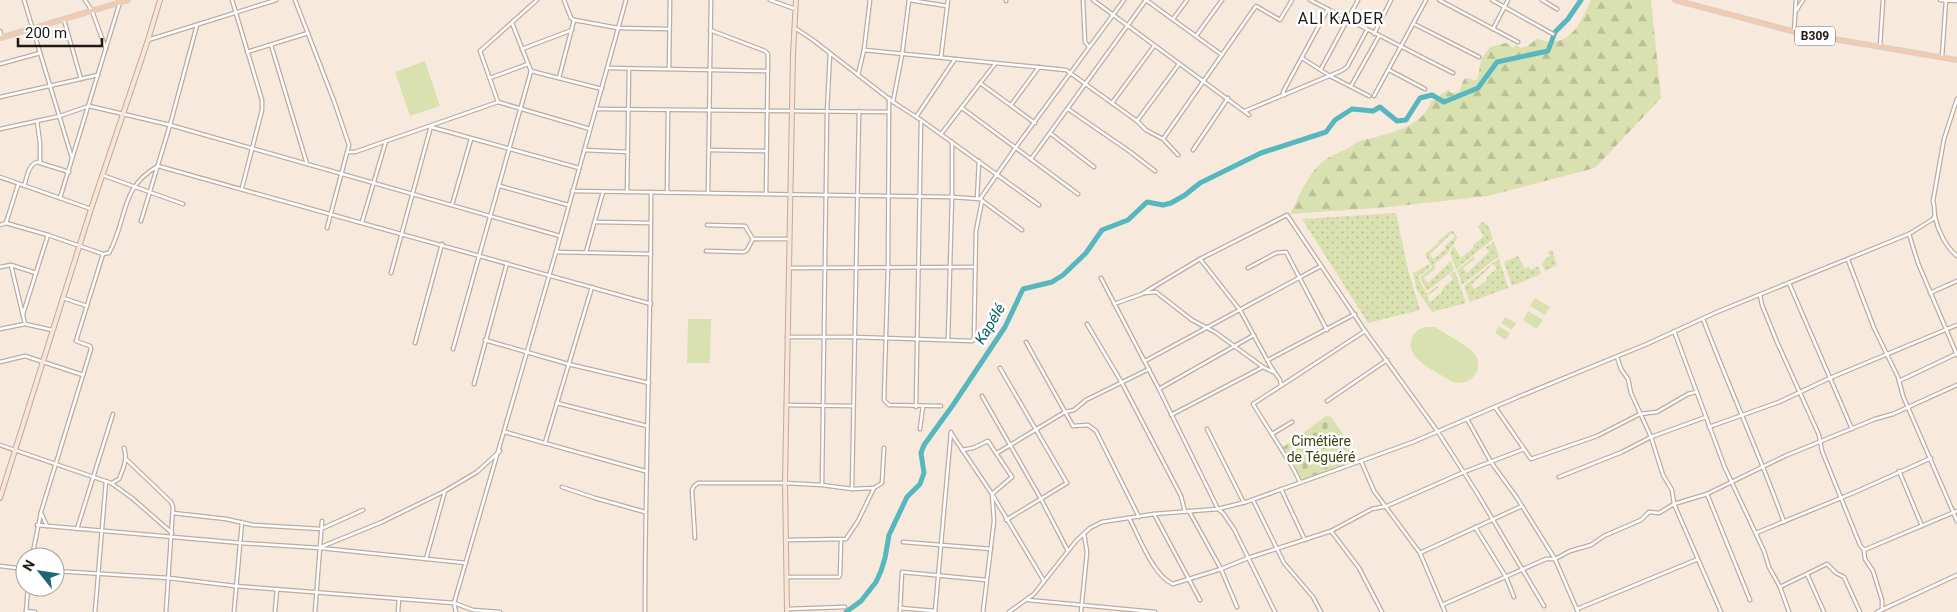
<svg xmlns="http://www.w3.org/2000/svg" width="1957" height="612" font-family="Roboto,sans-serif">
  <style>
    .green { fill: url(#green-dots); fill-rule: evenodd }
    .forest { fill: url(#forest-firs) }
    .cemetery { fill: url(#cemetery-stones) }
    .pitch { fill: #d9e1b0 }
    .lines { fill: none; stroke-linecap: round; stroke-linejoin: round }
    .river { stroke: #56b7bf; stroke-width: 5 }
    .street-casing { stroke: #bbaca1; stroke-width: 5 }
    .secondary-casing { stroke: #bbaca1; stroke-width: 6 }
    .primary-casing { stroke: #d2d1d0; stroke-width: 6 }
    .street { stroke: #fff; stroke-width: 2.5 }
    .secondary { stroke: #fae4d6; stroke-width: 4 }
    .primary { stroke: #f4caac; stroke-width: 4 }
    .labels { text-anchor: middle; dominant-baseline: central; stroke-width: 5; stroke-linejoin: round; paint-order: stroke }
    .shield { fill: #fff; stroke: #625e5a; stroke-width: 1 }
    .shield-label { font-size: 12px; font-weight: bold; fill: #1e1914 }
    .park-label { font-size: 14px; fill: #3e440f; stroke: #fff }
    .water-label { font-size: 15px; font-style: italic; fill: #065e64; stroke: #fff }
    .quarter-label { font-size: 16px; letter-spacing: 1px; fill: #1e1914; stroke: #fff }
  </style>
  <defs>
    <pattern id="green-dots" width="8" height="8" patternUnits="userSpaceOnUse" patternTransform="scale(1.25)"><rect width="8" height="8" fill="#d9e1b0"/><path d="M2 2h.1M6 6h.1" fill="none" stroke="#bac096" stroke-width="1.8" stroke-linecap="round"/></pattern>
    <pattern id="forest-firs" width="22" height="20" patternUnits="userSpaceOnUse" patternTransform="scale(1.25)"><rect width="22" height="20" fill="#d9e1b0"/><path d="M5 1l3.5 6h-7zM16 11l3.5 6h-7z" fill="#bac096"/></pattern>
    <pattern id="cemetery-stones" width="16" height="16" patternUnits="userSpaceOnUse" patternTransform="scale(1.25)"><rect width="16" height="16" fill="#d9e1b0"/><path d="M2 7V4a2 2 0 0 1 4 0v3zM10 15v-3a2 2 0 0 1 4 0v3z" fill="#bac096"/></pattern>
  </defs>
  <rect width="100%" height="100%" fill="#f8e9dd"/>
  <g class="green">
    <polygon points="1396,213 1408,270 1420,310 1368,323 1302,219"/>
    <polygon points="1482,222 1488,225 1493,239 1456,269 1450,253 1454,246 1461,258 1473,248 1473,245 1484,236 1478,227"/>
    <path d="M1450 231H1453L1457 237C1452 250 1445 256 1434 264L1435 269 1424 278 1428 283 1451 261 1454 270 1427 291 1420 277 1432 267 1425 254 1438 243 1439 244 1438 241ZM1452 233 1455 237 1445 246V250L1433 259 1430 254Z"/>
    <polygon points="1494,242 1499,256 1462,285 1457,270 1474,256 1474,260 1463,268 1467,273 1489,252 1486,247"/>
    <polygon points="1552,250 1557,265 1545,271 1542,264 1545,262 1544,260 1550,256 1548,252"/>
    <polygon points="1518,256 1525,269 1529,267 1530,270 1538,266 1541,274 1512,286 1504,262"/>
    <path d="M1499 258 1508 288 1470 302 1464 286ZM1493 264 1497 268 1487 277 1486 281 1475 289 1471 285Z"/>
    <polygon points="1429,264 1430,267 1418,277 1427,294 1437,286 1438,288 1427,296 1430,302 1442,292 1443,288 1453,279 1450,275 1455,271 1466,303 1432,312 1417,290 1413,273"/>
  </g>
  <path class="forest" d="M1591 0H1651L1661 98 1595 168 1488 196 1389 207 1290 214C1299 198 1306 177 1320 164 1328 157 1337 153 1347 149 1352 147 1355 142 1360 141 1383 135 1424 128 1431 101 1439 100 1441 92 1448 90L1451 93 1459 92 1464 79 1469 78 1474 81 1478 78 1481 59 1490 47 1506 43 1513 48 1516 45 1521 48 1528 46 1536 39C1541 39 1546 42 1551 42 1574 41 1582 19 1591 0Z"/>
  <path class="cemetery" d="M1326 416 1331 417C1340 429 1354 448 1351 463L1302 481 1294 465 1282 448Z"/>
  <g class="pitch">
    <polygon points="425,61 440,106 410,116 395,72"/>
    <polygon points="1535,298 1550,307 1545,315 1530,306"/>
    <polygon points="1528,311 1543,320 1537,329 1523,320"/>
    <polygon points="1505,317 1516,323 1512,330 1501,323"/>
    <polygon points="688,319 711,319 710,363 687,363"/>
    <polygon points="1499,326 1510,333 1506,340 1495,333"/>
    <path d="M1427 327H1435C1444 333 1471 347 1476 356 1485 373 1465 390 1449 380 1436 371 1403 358 1412 338 1415 331 1420 328 1427 327Z"/>
  </g>
  <g class="lines">
    <polyline class="river" points="846,612 861,601 876,582 881,571 885,558 889,535 907,497 920,484 924,473 921,453 924,445 953,405 1005,327 1023,289 1052,282 1063,275 1086,253 1102,230 1128,220 1147,202 1163,205 1171,203 1185,195 1200,183 1261,153 1326,132 1335,120 1352,109 1373,111 1380,107 1397,121 1406,120 1420,98 1432,95 1444,102 1478,88 1497,62 1548,51 1555,32 1568,19 1581,0"/>
    <g class="street-casing">
      <g id="street">
        <polyline points="24,0 72,158"/>
        <polyline points="85,0 92,11 106,49"/>
        <polyline points="232,0 262,100 262,110 242,188"/>
        <polyline points="295,0 334,101 349,145 327,228"/>
        <polyline points="537,0 480,51 498,102 590,129"/>
        <polyline points="564,0 571,18 574,20 618,28 669,29"/>
        <polyline points="770,0 795,9"/>
        <polyline points="909,0 947,6"/>
        <polyline points="1083,0 1085,42 1089,47"/>
        <polyline points="1093,0 1249,115"/>
        <polyline points="1146,0 1222,55"/>
        <polyline points="1310,0 1453,73"/>
        <polyline points="1439,0 1518,42"/>
        <polyline points="1492,0 1553,34"/>
        <polyline points="1542,0 1557,9"/>
        <polyline points="1940,0 1957,1"/>
        <polyline points="1006,1 1006,0"/>
        <polyline points="1796,11 1803,0"/>
        <polyline points="1173,19 1187,0"/>
        <polyline points="64,20 81,79"/>
        <polyline points="1414,24 1479,57"/>
        <polyline points="795,28 813,40 893,102 921,120 1039,205"/>
        <polyline points="1493,29 1508,0"/>
        <polyline points="710,30 765,51 768,54 766,194"/>
        <polyline points="0,31 2,38"/>
        <polyline points="1794,32 1796,0"/>
        <polyline points="1374,34 1391,0"/>
        <polyline points="1196,36 1222,0"/>
        <polyline points="148,40 276,0"/>
        <polyline points="271,45 307,164"/>
        <polyline points="1880,46 1883,0"/>
        <polyline points="522,49 572,30"/>
        <polyline points="864,50 1066,70 1137,121 1146,130 1163,139 1178,155"/>
        <polyline points="247,52 308,33"/>
        <polyline points="941,57 948,0"/>
        <polyline points="1942,57 1946,0"/>
        <polyline points="1302,58 1330,76 1369,96"/>
        <polyline points="0,64 40,53"/>
        <polyline points="608,68 768,71"/>
        <polyline points="669,69 670,0"/>
        <polyline points="1321,69 1358,0"/>
        <polyline points="1389,70 1425,89"/>
        <polyline points="531,71 602,89"/>
        <polyline points="858,75 864,50 870,0"/>
        <polyline points="490,78 528,64"/>
        <polyline points="559,78 574,20"/>
        <polyline points="980,83 1035,123"/>
        <polyline points="1351,86 1379,36"/>
        <polyline points="1284,95 1283,92 1328,9"/>
        <polyline points="1374,96 1426,0"/>
        <polyline points="0,97 98,75"/>
        <polyline points="889,98 888,267 884,400 889,405 941,406"/>
        <path d="M1957 99 1944 139 1933 201C1935 207 1934 211 1935 217 1938 231 1946 247 1957 256"/>
        <polyline points="893,102 902,55 909,0"/>
        <polyline points="1112,103 1154,46"/>
        <polyline points="1011,105 1039,67"/>
        <polyline points="962,108 1078,194"/>
        <polyline points="596,109 889,112"/>
        <polyline points="1068,109 1129,151 1155,171"/>
        <polyline points="1245,111 1341,71 1347,67 1367,30"/>
        <polyline points="916,117 955,59"/>
        <polyline points="37,121 40,143 40,163"/>
        <polyline points="1137,121 1179,64"/>
        <polyline points="431,127 579,168"/>
        <polyline points="0,129 60,116 89,106 170,125 560,236"/>
        <polyline points="1050,133 1094,167"/>
        <polyline points="941,134 995,64"/>
        <polyline points="1163,139 1256,6 1280,20 1292,0"/>
        <polyline points="584,150 628,152"/>
        <polyline points="709,150 766,151"/>
        <polyline points="1193,150 1228,98"/>
        <polyline points="348,152 355,152 498,102"/>
        <polyline points="1031,159 1146,0"/>
        <polyline points="102,175 183,204"/>
        <polyline points="0,177 91,209"/>
        <path d="M24 186C27 178 28 165 37 162L69 172"/>
        <polyline points="500,186 568,205"/>
        <polyline points="572,191 952,197 980,199 1022,230"/>
        <polyline points="627,192 629,69"/>
        <polyline points="667,193 668,110"/>
        <polyline points="708,193 711,0"/>
        <polyline points="60,198 120,2"/>
        <polyline points="977,199 979,161"/>
        <polyline points="980,199 1016,147 1124,0"/>
        <polyline points="452,205 471,139"/>
        <polyline points="141,221 170,125 197,25"/>
        <polyline points="362,222 386,141"/>
        <polyline points="595,222 651,223"/>
        <path d="M6 223 48 235 103 254 109 253C128 219 119 188 158 166L651 304"/>
        <polyline points="0,225 6,223 18,185"/>
        <polyline points="707,225 745,226 753,239 789,239"/>
        <polyline points="1909,234 1918,263 1957,355"/>
        <polyline points="706,251 744,252 747,250 753,239"/>
        <polyline points="556,252 651,254"/>
        <polyline points="586,252 603,192"/>
        <polyline points="1200,259 1240,310 1271,367 1280,380 1281,385"/>
        <polyline points="1848,260 1874,328 1898,377 1903,396 1957,521"/>
        <polyline points="11,265 25,324"/>
        <polyline points="0,267 11,265 36,273"/>
        <polyline points="789,268 975,267"/>
        <polyline points="1248,268 1276,253 1286,252 1327,330"/>
        <polyline points="391,273 431,126"/>
        <polyline points="1101,278 1159,389 1218,509 1223,513 1234,529 1275,612"/>
        <polyline points="1789,283 1852,429"/>
        <polyline points="1145,293 1156,292 1192,320 1215,332 1263,367 1273,372"/>
        <polyline points="1930,293 1957,281"/>
        <polyline points="1760,295 1762,305 1777,342 1819,435 1822,451 1860,545 1864,550 1865,559 1873,571 1882,600 1882,610"/>
        <polyline points="63,298 87,306"/>
        <polyline points="1114,304 1142,294 1200,259 1287,215 1365,331 1438,432 1477,493 1544,606"/>
        <polyline points="23,314 48,235"/>
        <path d="M1703 319C1729 387 1759 453 1784 522"/>
        <polyline points="1087,324 1122,383 1181,496 1185,512"/>
        <polyline points="0,329 25,324 52,330"/>
        <polyline points="1674,331 1725,468 1764,551 1769,567 1780,587 1789,612"/>
        <polyline points="787,337 854,337 972,341 974,338 976,231 982,201"/>
        <polyline points="485,340 568,364 649,383"/>
        <polyline points="948,340 952,197 952,142"/>
        <polyline points="1026,342 1073,426 1088,425 1096,431 1139,517"/>
        <polyline points="415,343 442,244"/>
        <polyline points="453,349 531,71 512,23"/>
        <polyline points="1617,357 1621,369 1628,379 1631,393 1651,437 1663,475 1672,490 1674,504 1721,612"/>
        <polyline points="1268,360 1355,314"/>
        <polyline points="1145,361 1321,266"/>
        <polyline points="0,362 25,356 83,375"/>
        <polyline points="1000,368 1067,483 1006,520"/>
        <polyline points="1899,381 1956,354"/>
        <polyline points="474,384 507,263"/>
        <polyline points="1159,389 1254,335"/>
        <polyline points="982,396 1041,499 1068,551"/>
        <polyline points="1327,401 1387,360"/>
        <polyline points="557,403 647,426"/>
        <polyline points="786,405 852,406"/>
        <polyline points="916,407 921,121"/>
        <polyline points="1495,407 1531,459 1597,436 1640,414 1657,412 1688,394 1696,392"/>
        <polyline points="1171,415 1263,367"/>
        <polyline points="1467,419 1491,462 1517,498 1555,559 1578,612"/>
        <polyline points="1709,427 1779,402 1830,378 1957,325"/>
        <polyline points="920,429 923,406"/>
        <polyline points="1207,429 1244,503"/>
        <polyline points="505,432 645,471"/>
        <polyline points="951,433 992,494 1044,581"/>
        <polyline points="1272,434 1292,422"/>
        <polyline points="545,443 592,287"/>
        <polyline points="0,445 111,483 132,498 172,533"/>
        <polyline points="962,450 973,448 988,441 1012,477 992,494 994,521 983,612"/>
        <polyline points="997,453 1065,412 1074,410 1086,400 1149,369"/>
        <polyline points="126,459 171,502 173,507 166,612"/>
        <polyline points="1361,461 1374,491 1420,553 1445,612"/>
        <polyline points="1899,471 1922,526"/>
        <polyline points="1559,477 1622,452 1651,437 1706,417"/>
        <polyline points="1300,482 1293,468 1253,404 1365,331"/>
        <path d="M112 483 119 479C123 469 128 459 124 448"/>
        <polyline points="822,485 827,111 830,54"/>
        <polyline points="562,487 595,498 645,512"/>
        <polyline points="852,489 859,111"/>
        <polyline points="1281,489 1305,540"/>
        <polyline points="1707,494 1750,600"/>
        <polyline points="1253,500 1284,563 1313,597 1321,612"/>
        <polyline points="1189,511 1221,569 1237,607"/>
        <polyline points="41,513 47,526"/>
        <polyline points="173,513 226,519 253,525 321,529 363,510"/>
        <polyline points="1154,514 1200,600"/>
        <path d="M1129 518C1139 536 1153 576 1173 584L1221 569 1248 558 1331 531 1372 509 1387 506 1464 472 1524 449"/>
        <polyline points="37,525 241,543 320,548 466,563"/>
        <polyline points="1475,527 1506,577 1514,597"/>
        <polyline points="77,529 113,414"/>
        <polyline points="1331,531 1359,568 1382,612"/>
        <polyline points="1756,533 1853,493 1931,458"/>
        <polyline points="695,538 692,490 694,486 698,483 785,483 822,485 852,489 874,488 882,483 884,448"/>
        <polyline points="786,540 846,539 858,521 874,488"/>
        <polyline points="903,542 991,549"/>
        <polyline points="321,547 382,522 445,491 477,472 500,451"/>
        <polyline points="1864,550 1957,511"/>
        <polyline points="1420,553 1522,506"/>
        <polyline points="32,557 41,512 91,349 90,346 76,341 103,254"/>
        <polyline points="426,559 445,491"/>
        <polyline points="0,566 25,569"/>
        <polyline points="55,571 169,578 235,586 454,603 473,610 500,612"/>
        <polyline points="1807,574 1824,612"/>
        <polyline points="787,577 839,577 840,575 841,540"/>
        <polyline points="1780,587 1827,564 1836,573 1844,577 1860,612"/>
        <polyline points="1028,600 1155,612"/>
        <polyline points="1442,605 1546,559 1555,559 1570,551 1591,545 1604,536 1641,520 1649,512 1659,513 1674,504 1707,494 1785,456 1875,419 1893,414 1957,385"/>
        <polyline points="900,608 935,611"/>
        <polyline points="787,609 845,607"/>
        <polyline points="1577,609 1698,559"/>
        <polyline points="26,611 35,612"/>
        <polyline points="26,612 28,587"/>
        <polyline points="95,612 106,481"/>
        <polyline points="234,612 242,522"/>
        <polyline points="275,612 277,589"/>
        <polyline points="315,612 322,521"/>
        <polyline points="398,612 399,599"/>
        <polyline points="456,612 454,603 556,252 626,0"/>
        <path d="M645 612C645 472 651 332 651 192"/>
        <polyline points="900,612 902,572 986,580"/>
        <polyline points="935,612 951,432"/>
        <polyline points="1009,612 1034,594 1076,541 1090,528 1102,522 1154,514 1218,509 1246,502 1361,461 1413,442 1518,397 1647,344 1717,312 1909,234 1933,219 1935,216"/>
        <polyline points="1081,612 1087,552 1084,534"/>
        <polyline points="1877,612 1957,575"/>
      </g>
    </g>
    <g class="secondary-casing">
      <g id="secondary">
        <polyline points="0,498 91,209 148,40 160,0"/>
        <polyline points="787,612 785,483 793,54 796,0"/>
      </g>
    </g>
    <g class="primary-casing">
      <g id="primary">
        <polyline points="1675,0 1799,33 1957,60"/>
        <polyline points="0,38 128,0"/>
      </g>
    </g>
    <use href="#street" class="street"/>
    <use href="#secondary" class="secondary"/>
    <use href="#primary" class="primary"/>
  </g>
  <g class="labels">
    <rect class="shield" x="1795" y="26.5" width="40" height="19" rx="4"/>
    <g class="shield-label">
      <text x="1815" y="36">B309</text>
    </g>
    <g class="park-label">
      <text x="1321" y="441">Cimétière<tspan x="1321" dy="16">de Téguéré</tspan></text>
    </g>
    <g class="water-label">
      <text transform="translate(990 324) rotate(-59)">Kapélé</text>
    </g>
    <g class="quarter-label">
      <text x="1341" y="18">ALI KADER</text>
    </g>
  </g>
  <g transform="translate(40 572) rotate(300)"><circle r="24" fill="#ffffff" stroke="#a5a3a1"/>
  <path d="M0-4L9 19L0 12L-9 19Z" fill="#1f6675"/>
  <text y="-8" font-size="14" font-weight="bold" text-anchor="middle" fill="#1e1914">N</text>
  </g>
  <path d="M18 38v8h84v-8" fill="none" stroke="#1e1914" stroke-width="2.5"/>
  <text x="25" y="38" font-size="15" fill="#1e1914" stroke="#ffffff" stroke-width="4" paint-order="stroke">200 m</text>
</svg>
